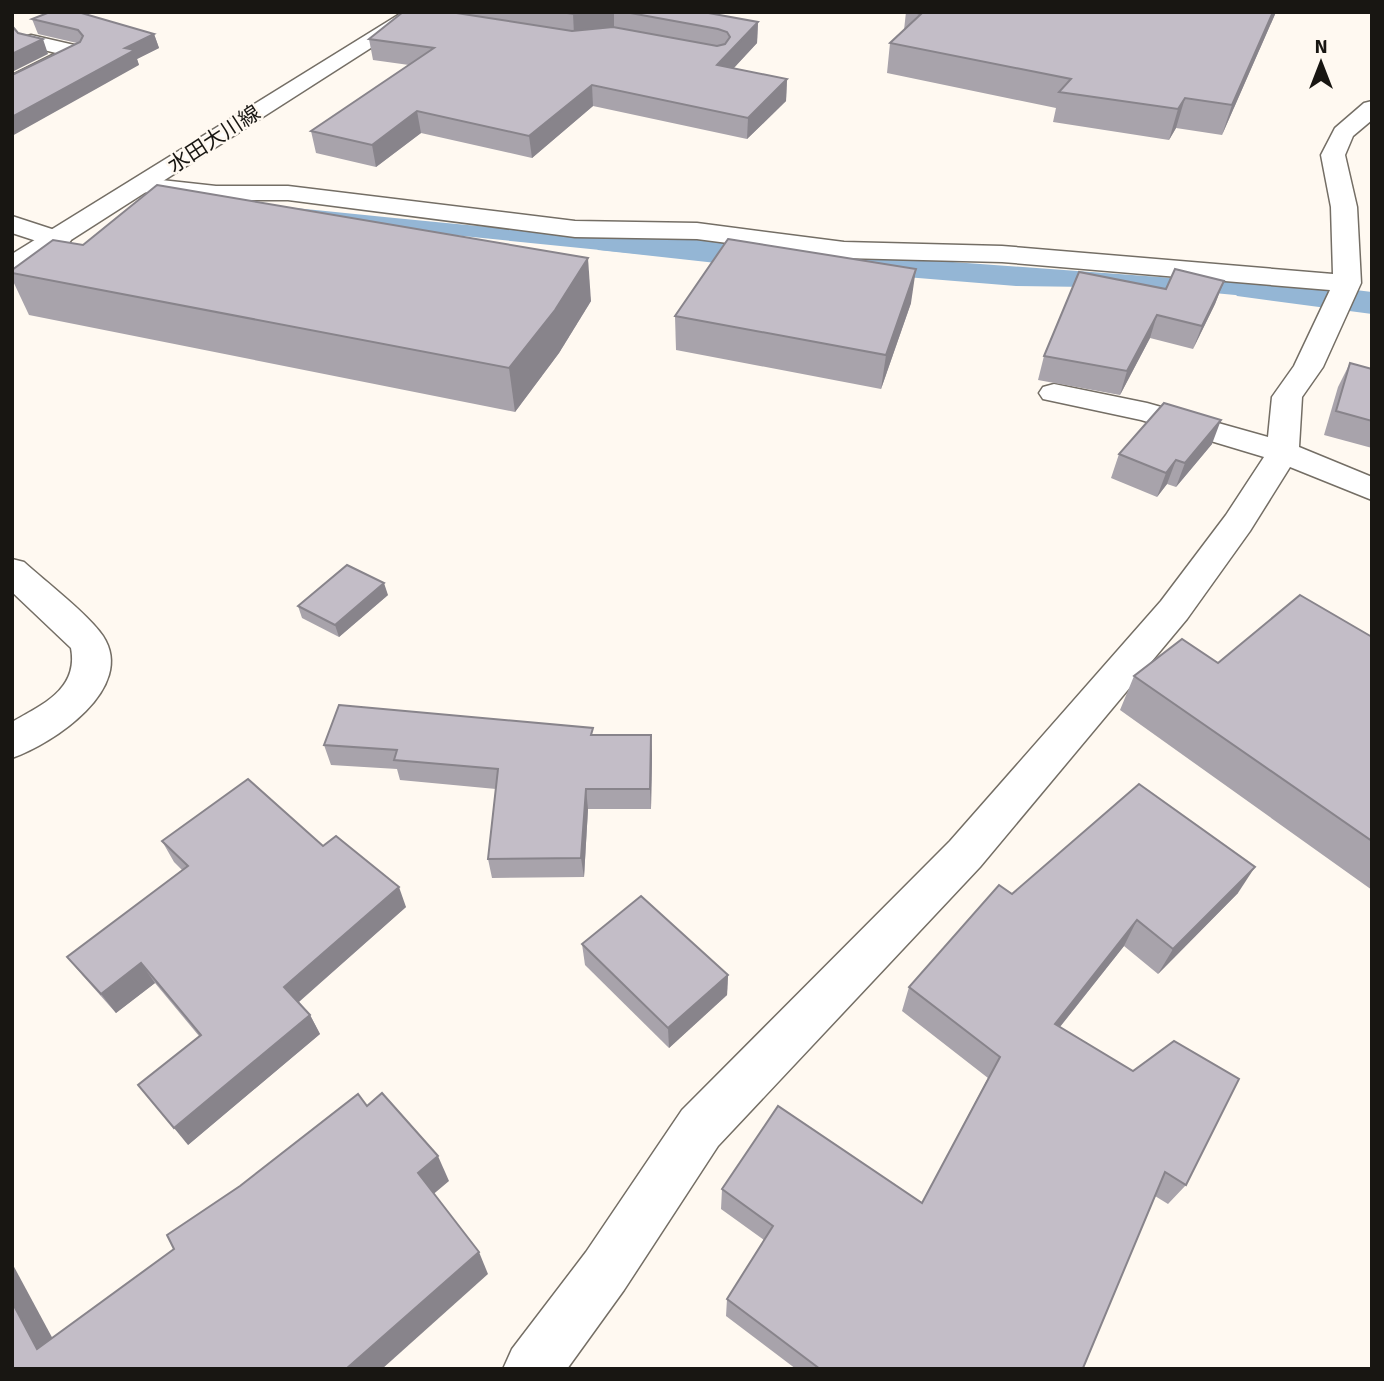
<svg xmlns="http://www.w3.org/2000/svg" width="1384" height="1381" font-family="Signika,'Noto Sans JP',sans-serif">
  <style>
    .water { fill: #94b6d5 }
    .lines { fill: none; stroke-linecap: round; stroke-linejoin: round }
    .canal { fill: #94b6d5; fill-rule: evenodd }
    .street-casing { stroke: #746e65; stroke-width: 3 }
    .secondary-casing { stroke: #746e65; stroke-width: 3 }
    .street { fill: #fff; fill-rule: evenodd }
    .secondary { fill: #fff; fill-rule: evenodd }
    .wall { fill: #a8a3ab }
    .shaded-wall { fill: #88848b }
    .building { fill: #c3bdc7; stroke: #88848b; stroke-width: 2 }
    .labels { text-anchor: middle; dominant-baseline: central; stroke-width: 5; stroke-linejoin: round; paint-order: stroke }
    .far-street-label { font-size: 21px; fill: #181612; stroke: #fff9f1 }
  </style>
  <rect width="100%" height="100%" fill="#fff9f1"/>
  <g class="water">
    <path d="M147 195C326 208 505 234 684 240L680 258 135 203Z"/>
    <polygon points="705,244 1311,288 1321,295 1319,303 1161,288 1016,286 696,260"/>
  </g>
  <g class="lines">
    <g class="canal">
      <polygon points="611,231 772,247 785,250 790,258 785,266 772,269 598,250 593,242 598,234"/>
      <polygon points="1250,277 1372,292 1372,314 1237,296 1231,288 1237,280"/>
    </g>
    <g class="street-casing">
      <g id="street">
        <polygon points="31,35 83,47 86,51 83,55 12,90 12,75 56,53 24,45 21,41 24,37"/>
        <polygon points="1372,101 1372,120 1353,136 1345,155 1357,207 1361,283 1323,367 1302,397 1299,447 1372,477 1372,500 1290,467 1250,531 1187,619 980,867 718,1146 624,1290 567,1369 503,1369 512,1349 586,1252 682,1110 950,841 1161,601 1226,515 1264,457 1141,420 1043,399 1039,393 1043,387 1054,384 1147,403 1268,437 1272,397 1294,366 1330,290 1002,262 844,258 697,239 575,237 288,200 216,200 143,192 134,190 131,185 134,180 143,178 216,186 288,186 575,221 697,223 844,242 1002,246 1333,274 1331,207 1321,155 1335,128 1364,103"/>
        <polygon points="12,216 67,234 71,240 67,246 58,248 12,233"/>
        <path d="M12 559 24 562C45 581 89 615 103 636 137 688 53 744 12 758V722C42 705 79 689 71 648L12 592Z"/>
      </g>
    </g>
    <g class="secondary-casing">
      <polygon id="secondary" points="403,12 427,12 21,272 12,274 12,254"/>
    </g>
    <use href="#street" class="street"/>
    <use href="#secondary" class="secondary"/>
  </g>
  <g class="wall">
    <polygon points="403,12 703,12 758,22 757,43 733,69 787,79 786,101 747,139 593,106 532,158 421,133 376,167 316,153 311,131 409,65 373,60 369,39"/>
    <polygon points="906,12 1276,12 1222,135 1176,128 1169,140 1053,122 1056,108 887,73 890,43 904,30"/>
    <polygon points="32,19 154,34 159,48 137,59 139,65 77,43 38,34"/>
    <polygon points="83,245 591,301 559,353 515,412 29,315 12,279 12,270"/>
    <polygon points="1224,281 1215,304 1193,349 1150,338 1120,395 1038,380 1044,356 1166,289"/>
    <polygon points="911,303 881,389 676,350 675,316"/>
    <polygon points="1350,363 1372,369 1372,448 1324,435 1338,387"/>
    <polygon points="1212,444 1176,487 1167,484 1157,497 1111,478 1119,454"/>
    <polygon points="388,595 339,637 302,618 298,606"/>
    <polygon points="1372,637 1372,890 1120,710 1134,676 1218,663"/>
    <polygon points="594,735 651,735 652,755 651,809 588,809 584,877 492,878 488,859 496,789 400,780 397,769 331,765 324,745"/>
    <polygon points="162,841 323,846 406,907 299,1002 310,1015 320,1034 188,1145 199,1036 155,983 116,1013 83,976 67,957 182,870 174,862"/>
    <polygon points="1238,893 1158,974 1124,946 1060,1027 1186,1185 1168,1204 1155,1196 1083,1368 1085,1369 796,1369 726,1316 727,1299 764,1240 721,1209 722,1189 922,1203 988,1078 902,1011 909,987 1012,894"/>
    <polygon points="582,944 728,975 727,995 669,1048 585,965"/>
  </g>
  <g class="shaded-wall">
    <polygon points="592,12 614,12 614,30 574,34 573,14"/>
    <polygon points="1273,12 1276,12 1222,135 1232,105"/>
    <polygon points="758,22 757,43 717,86 717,65"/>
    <polygon points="154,34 159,48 137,59 139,65 12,136 12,117 125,48"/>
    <polygon points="43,39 48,54 12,72 12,54"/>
    <polygon points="787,79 786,101 747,139 748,118"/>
    <polygon points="592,85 593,106 532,158 529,136"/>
    <polygon points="1185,98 1176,128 1169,140 1178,109"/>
    <polygon points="417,111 421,133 376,167 372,145"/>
    <polygon points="588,258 591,301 559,353 515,412 509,368"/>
    <polygon points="916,269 911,303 881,389 886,355"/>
    <polygon points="1224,281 1215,304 1193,349 1202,326"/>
    <polygon points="1157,315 1150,338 1120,395 1127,371"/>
    <polygon points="1221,420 1212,444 1176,487 1185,463"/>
    <polygon points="1176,460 1167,484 1157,497 1166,473"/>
    <polygon points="384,583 388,595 339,637 335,625"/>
    <polygon points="651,735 652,755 651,809 650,789"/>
    <polygon points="586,789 588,809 584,877 581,858"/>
    <polygon points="1255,867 1238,893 1158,974 1173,949"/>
    <polygon points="399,887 406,907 294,1006 284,987"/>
    <polygon points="1137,920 1124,946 1043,1048 1055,1024"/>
    <polygon points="141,963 155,983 116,1013 101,994"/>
    <polygon points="728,975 727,995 669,1048 668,1028"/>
    <polygon points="310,1015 320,1034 188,1145 174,1128"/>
    <polygon points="438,1156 449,1181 430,1197 418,1173"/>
    <polygon points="479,1252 488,1274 382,1369 346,1369"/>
    <polygon points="12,1263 68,1367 37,1349 12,1302"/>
  </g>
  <g class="building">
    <polygon points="50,12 78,12 154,34 125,48 135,50 12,117 12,75 80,42 83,36 78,30 32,19"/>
    <polygon points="403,12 450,12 572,31 613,27 717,46 725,44 730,37 727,32 718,29 625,12 703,12 758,22 717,65 787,79 748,118 592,85 529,136 417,111 372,145 311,131 434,48 369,39"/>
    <polygon points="561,12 592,12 573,14"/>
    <polygon points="913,12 1273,12 1232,105 1185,98 1178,109 1059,92 1071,79 890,43 921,14"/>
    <polygon points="13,27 18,33 43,39 12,54"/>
    <polygon points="157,185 588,258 555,310 509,368 12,273 12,270 53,240 83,245"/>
    <polygon points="728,239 916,269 886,355 675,316"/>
    <polygon points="1175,269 1224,281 1202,326 1157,315 1127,371 1044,356 1079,272 1166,289"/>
    <polygon points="1350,363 1372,369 1372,421 1336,411"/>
    <polygon points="1164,403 1221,420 1185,463 1176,460 1166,473 1119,454"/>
    <polygon points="347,565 384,583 335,625 298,606"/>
    <polygon points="1300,595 1372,637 1372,841 1134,676 1182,639 1218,663"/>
    <polygon points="339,705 593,728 591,735 651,735 650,789 586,789 581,858 488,859 498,769 394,760 397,750 324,745"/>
    <polygon points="248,779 323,846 336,836 399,887 284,987 310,1015 174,1128 138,1085 201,1035 141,963 101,994 67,957 188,866 162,841"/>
    <polygon points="1139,784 1255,867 1173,949 1137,920 1055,1024 1133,1071 1174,1041 1239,1079 1186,1185 1165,1172 1083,1368 1085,1369 820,1369 727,1299 773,1226 722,1189 778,1106 922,1203 1000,1057 909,987 999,885 1012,894"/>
    <polygon points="641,896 728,975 668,1028 582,944"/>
    <polygon points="382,1093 438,1156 418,1173 479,1252 346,1369 12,1369 12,1302 37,1349 174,1249 167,1235 240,1186 358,1094 367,1106"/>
  </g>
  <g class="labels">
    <g class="far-street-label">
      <text transform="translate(214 139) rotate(-33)">水田大川線</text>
    </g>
  </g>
  <rect width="1384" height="1381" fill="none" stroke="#181612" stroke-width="28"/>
  <g transform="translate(1321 63)" stroke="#fff9f1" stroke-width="5" paint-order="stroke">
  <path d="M0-5L12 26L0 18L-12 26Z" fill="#181612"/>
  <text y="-10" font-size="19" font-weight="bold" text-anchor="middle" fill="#181612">N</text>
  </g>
</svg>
